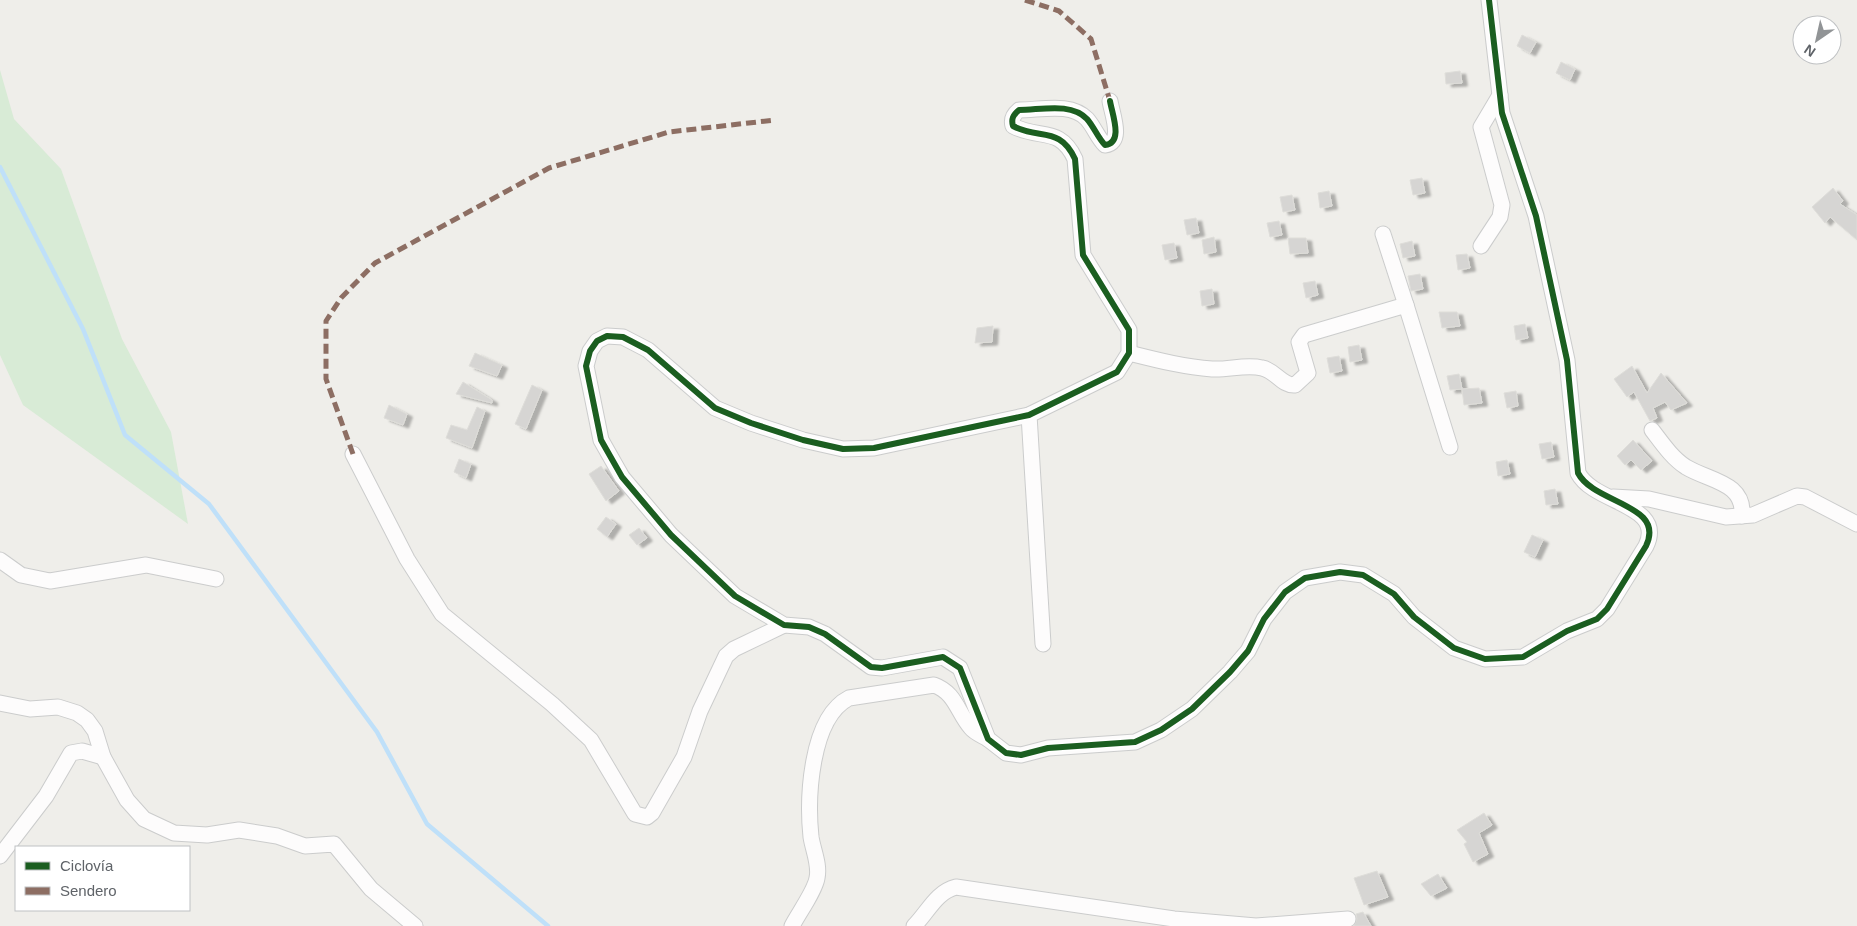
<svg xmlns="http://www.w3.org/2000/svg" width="1857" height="926" font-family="Helvetica,sans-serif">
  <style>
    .green { fill: #d8ebd6 }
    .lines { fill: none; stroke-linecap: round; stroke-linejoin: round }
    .stream { stroke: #bfe0f9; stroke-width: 4.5 }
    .building { fill: #d6d5d3; stroke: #deddd9; filter: url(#shadow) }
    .minor-casing { stroke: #cbcccc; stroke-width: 17 }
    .minor { stroke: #fdfcfc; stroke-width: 15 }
    .quiet { stroke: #8d6e63; stroke-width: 5; stroke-dasharray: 10 5; stroke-linecap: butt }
    .cycleway-casing { stroke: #fff; stroke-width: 9 }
    .cycleway { stroke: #1b5e20; stroke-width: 6 }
  </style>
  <defs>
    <filter id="shadow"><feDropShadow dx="5.5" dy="3" stdDeviation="1" flood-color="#0004"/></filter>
  </defs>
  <rect width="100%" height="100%" fill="#efeeea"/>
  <polygon class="green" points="0,70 14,119 61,169 122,339 171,432 188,524 23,405 0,355"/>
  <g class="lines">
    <polyline class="stream" points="0,167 83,329 125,435 209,504 377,732 427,824 548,926"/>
  </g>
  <g class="building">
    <polygon points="1522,35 1536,42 1530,53 1517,46"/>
    <polygon points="1561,62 1575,69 1570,80 1556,73"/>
    <polygon points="1460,71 1462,83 1446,84 1445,73"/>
    <polygon points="1422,178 1425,193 1413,195 1410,180"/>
    <polygon points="1833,188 1843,201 1840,204 1857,215 1857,240 1830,217 1825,223 1812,207"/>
    <polygon points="1329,191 1332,206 1320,208 1318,193"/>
    <polygon points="1292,195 1295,210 1283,212 1280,197"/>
    <polygon points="1196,218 1199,233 1187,235 1184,220"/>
    <polygon points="1279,221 1282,235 1270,237 1267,223"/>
    <polygon points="1214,237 1216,252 1204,254 1202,240"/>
    <polygon points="1288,238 1306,238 1308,253 1290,254"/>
    <polygon points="1412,241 1415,256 1403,258 1400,244"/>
    <polygon points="1174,243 1177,258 1165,260 1162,245"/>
    <polygon points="1467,254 1470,268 1458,270 1456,255"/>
    <polygon points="1420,274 1423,289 1411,291 1408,276"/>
    <polygon points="1315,281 1318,295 1306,298 1303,283"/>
    <polygon points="1212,289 1214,304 1202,306 1200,291"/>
    <polygon points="1439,312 1457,312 1460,326 1442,328"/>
    <polygon points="1525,324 1528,338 1516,340 1514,326"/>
    <polygon points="993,326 992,342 975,343 977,328"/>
    <polygon points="1359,345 1362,360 1350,362 1348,347"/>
    <polygon points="475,353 502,365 497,376 469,366"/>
    <polygon points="1339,356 1342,371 1330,373 1327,358"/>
    <polygon points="1632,366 1647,393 1661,373 1687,403 1671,410 1665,402 1653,408 1657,418 1650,421 1634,392 1627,397 1614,379"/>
    <polygon points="1459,374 1462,389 1450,390 1447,376"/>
    <polygon points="463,382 492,400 492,403 456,394"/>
    <polygon points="532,385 542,390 526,429 515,424"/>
    <polygon points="1479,388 1482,403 1464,405 1462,389"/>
    <polygon points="1516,391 1518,406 1507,408 1504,393"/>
    <polygon points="389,405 407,414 403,425 384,418"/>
    <polygon points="477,407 485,411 472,448 446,438 451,425 467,430"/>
    <polygon points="1633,440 1652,461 1641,470 1631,460 1625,465 1617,456"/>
    <polygon points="1551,442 1554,457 1542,459 1539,444"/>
    <polygon points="459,459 471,464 466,478 454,472"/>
    <polygon points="1507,460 1510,474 1498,476 1496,462"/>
    <polygon points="601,466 619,491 606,501 589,474"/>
    <polygon points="1555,489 1558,504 1546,505 1544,491"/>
    <polygon points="606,517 616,524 607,537 597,529"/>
    <polygon points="639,528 647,538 637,545 629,535"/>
    <polygon points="1532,535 1543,540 1535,557 1524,552"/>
    <polygon points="1484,813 1492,825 1479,833 1488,854 1473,862 1464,844 1467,842 1457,830"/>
    <polygon points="1377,871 1388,897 1364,905 1354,878"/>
    <polygon points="1438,874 1447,888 1431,896 1421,884"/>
    <polygon points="1363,912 1371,926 1354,926 1357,919 1356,914"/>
  </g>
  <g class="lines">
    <g class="minor-casing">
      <g id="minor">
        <path d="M1110 101C1112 114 1124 143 1105 145 1098 138 1094 127 1087 119 1071 102 1041 110 1019 110 1013 115 1011 119 1013 126 1040 140 1060 126 1075 159L1083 255 1129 330V353L1117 372 1029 415 874 448 843 449 803 440 751 423 715 408 648 350 623 337 607 336 597 341 590 351 586 366 601 440 622 477 671 535 735 596 784 625 809 627 825 634 871 667 882 668 943 657 960 668 988 739 1006 753 1021 755 1048 748 1135 742 1161 730 1192 709 1230 672 1248 651 1264 619 1285 592 1305 578 1340 572 1363 575 1394 594 1414 617 1454 648 1485 659 1523 657 1567 631 1597 619 1607 609 1646 546C1666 504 1594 504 1578 473L1567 360 1536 216 1502 113 1489 0"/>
        <polyline points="1383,234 1406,305"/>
        <polyline points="1481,246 1500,217 1502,205 1481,127 1500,95"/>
        <path d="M1129 353C1157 360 1184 367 1212 369 1229 370 1246 364 1262 368 1275 370 1282 386 1295 385L1308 373 1299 342 1304 335 1406 305 1450 447"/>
        <polyline points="1029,415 1043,644"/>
        <path d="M1652 430C1662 443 1672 458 1686 467 1709 481 1745 482 1742 516"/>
        <polyline points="353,454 407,559 442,614 552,704 591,740 635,814 647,817 652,813 684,757 700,711 726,656 734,649 784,625"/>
        <polyline points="1613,497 1649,499 1726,517 1753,515 1797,496 1805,497 1857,524"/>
        <polyline points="0,560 21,575 50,581 146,565 216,579"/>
        <polyline points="0,703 30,709 58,707 77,713 87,720 95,731 103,757 127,800 144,819 174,833 207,835 239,830 277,836 305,846 334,844 371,889 415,926"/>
        <polyline points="0,856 46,796 71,753 82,751 103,757"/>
        <path d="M792 926C798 914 815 891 817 878 820 865 813 850 811 837 807 799 810 718 849 698L934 685C956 693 957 712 971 728 975 733 983 736 988 739"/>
        <path d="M914 926C928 912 936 892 956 887L1174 919 1256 926 1348 919"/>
      </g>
    </g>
    <use href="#minor" class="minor"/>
    <g class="quiet">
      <polyline points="1025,0 1059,11 1091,39 1110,101"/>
      <polyline points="353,454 326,379 326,321 341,298 375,263 549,168 669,132 775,120"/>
    </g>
    <g class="cycleway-casing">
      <path id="cycleway" d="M1110 101C1112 114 1124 143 1105 145 1098 138 1094 127 1087 119 1071 102 1041 110 1019 110 1013 115 1011 119 1013 126 1040 140 1060 126 1075 159L1083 255 1129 330V353L1117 372 1029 415 874 448 843 449 803 440 751 423 715 408 648 350 623 337 607 336 597 341 590 351 586 366 601 440 622 477 671 535 735 596 784 625 809 627 825 634 871 667 882 668 943 657 960 668 988 739 1006 753 1021 755 1048 748 1135 742 1161 730 1192 709 1230 672 1248 651 1264 619 1285 592 1305 578 1340 572 1363 575 1394 594 1414 617 1454 648 1485 659 1523 657 1567 631 1597 619 1607 609 1646 546C1666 504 1594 504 1578 473L1567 360 1536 216 1502 113 1489 0"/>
    </g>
    <use href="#cycleway" class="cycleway"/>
  </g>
  <rect x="15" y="846" width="175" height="65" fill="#ffffff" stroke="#bfc1c3"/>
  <rect x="25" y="862" width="25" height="8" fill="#1b5e20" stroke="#bfc1c3"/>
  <text x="60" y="871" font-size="15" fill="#5f6368">Ciclovía</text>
  <rect x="25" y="887" width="25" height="8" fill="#8d6e63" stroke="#bfc1c3"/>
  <text x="60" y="896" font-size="15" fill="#5f6368">Sendero</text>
  <g transform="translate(1817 40) rotate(214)"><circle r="24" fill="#ffffff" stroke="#bfc1c3"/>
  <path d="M0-4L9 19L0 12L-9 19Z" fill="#919496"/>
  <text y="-8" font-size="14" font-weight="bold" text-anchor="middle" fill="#5f6368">N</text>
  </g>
</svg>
